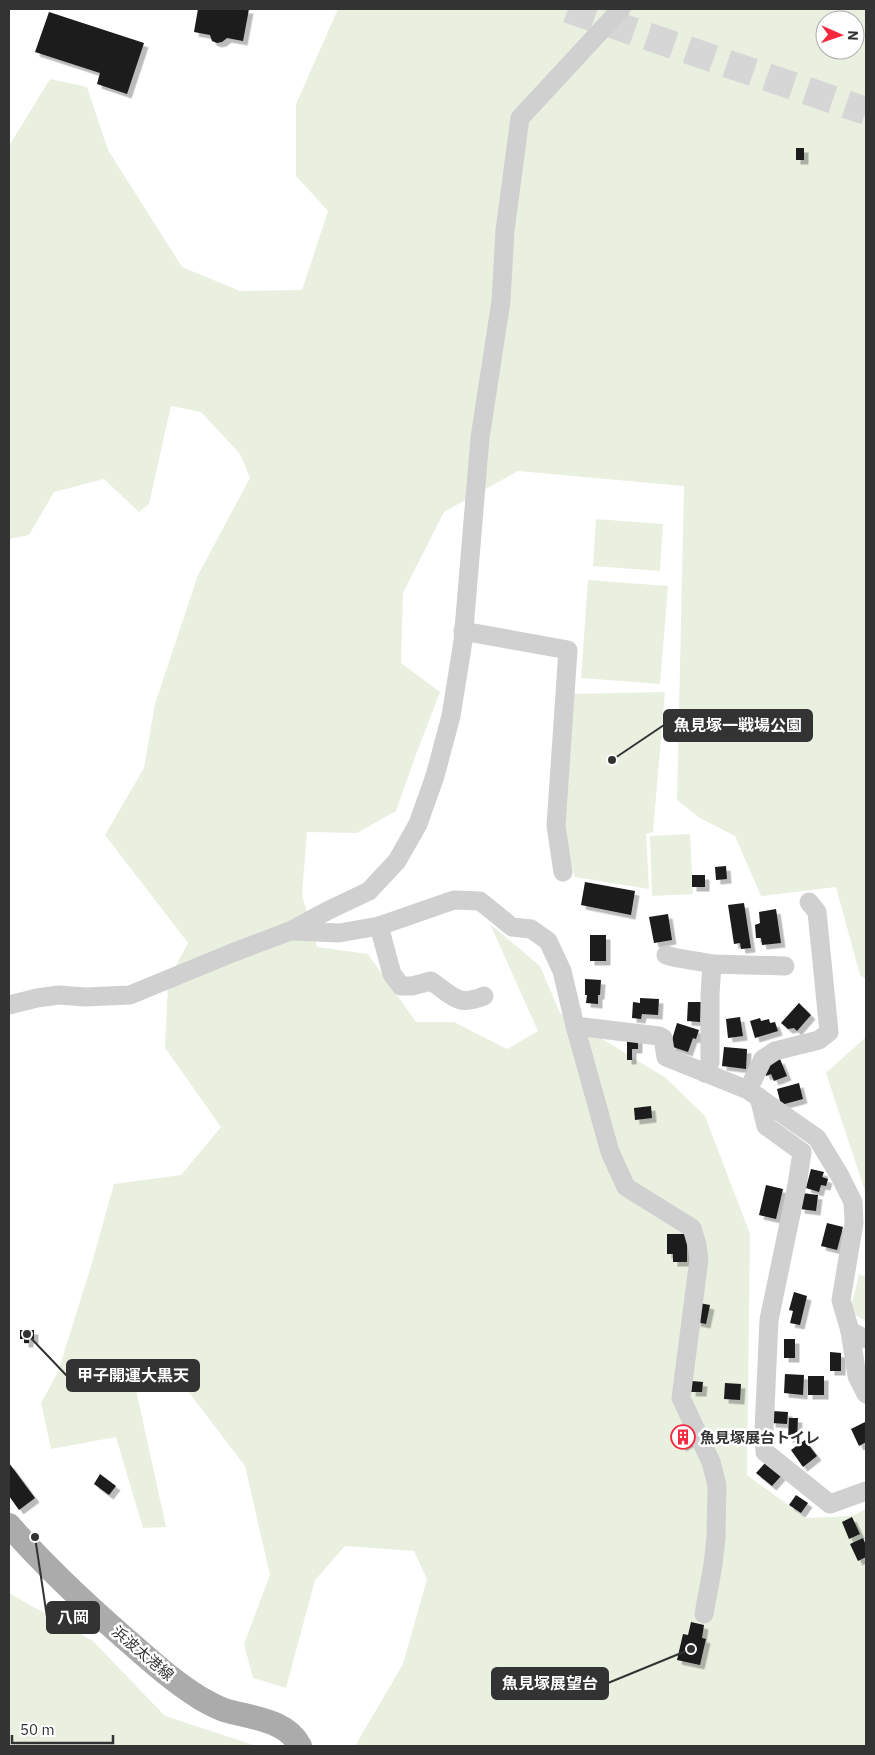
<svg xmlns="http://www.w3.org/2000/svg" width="875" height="1755" font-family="'IBM Plex Sans','Noto Sans JP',sans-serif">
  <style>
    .green { fill: #e9f0e0; fill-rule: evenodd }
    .building { fill: #1a1a1a; filter: url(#shadow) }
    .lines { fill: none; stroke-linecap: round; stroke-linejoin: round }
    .highway-tunnel { stroke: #d6d6d6; stroke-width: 28; stroke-dasharray: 28 14; stroke-linecap: butt }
    .minor { stroke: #d0d0d0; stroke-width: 19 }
    .major { stroke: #ababab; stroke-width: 24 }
    .labels { text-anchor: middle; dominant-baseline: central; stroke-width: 5; stroke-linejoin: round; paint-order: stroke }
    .poi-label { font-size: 15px; font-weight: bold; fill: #333; stroke: #fff; text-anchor: start }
    .street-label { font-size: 15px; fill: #333; stroke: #fff }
    .leader { fill: none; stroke: #333; stroke-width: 2 }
    .callout-dot { fill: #333; stroke: #fff; stroke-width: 2 }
    .callout { fill: #333; stroke: #333; stroke-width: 2 }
    .callout-label { font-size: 16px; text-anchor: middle; font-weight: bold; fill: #fff }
  </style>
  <defs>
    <filter id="shadow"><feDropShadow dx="4.5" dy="4.5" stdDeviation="0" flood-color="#0004"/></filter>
  </defs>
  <rect width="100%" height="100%" fill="#fff"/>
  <g class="green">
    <path d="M338 9H866V979L860 975 836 887 761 896 735 836 700 818 677 800 684 486 518 471 444 512 403 593 401 663 440 692 415 757 396 811 357 833 307 832 302 895 317 947 368 954 416 1022H454L507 1049 538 1031 490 924 540 966 560 1013 666 1078 705 1116 750 1234 747 1475 806 1518 852 1516 866 1509V1746H355L403 1664 427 1579 414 1551 345 1546 315 1580 286 1688 253 1678 244 1644 270 1575 245 1466 168 1365 135 1385 166 1527 143 1528 116 1437 51 1449 41 1403 58 1372 91 1266 114 1184 181 1175 221 1127 165 1048 168 981 188 943 105 835 144 768 155 704 198 575 250 478 240 454 201 412 171 406 149 504 139 512 104 479 54 492 29 535 9 539V146L50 79 87 87 108 150 182 267 240 291 302 290 328 211 296 176V104ZM825 20H855V50H825Z"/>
    <polygon points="596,519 663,524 660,571 593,566"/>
    <polygon points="588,580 668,586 660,684 581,678"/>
    <polygon points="665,692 653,832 646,834 649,889 575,877 561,826 569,694"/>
    <polygon points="690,834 693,894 652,896 650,836"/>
    <polygon points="866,1037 866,1194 826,1073"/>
    <polygon points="859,1274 866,1277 866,1321 850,1312"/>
    <polygon points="9,1593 93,1641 165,1716 257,1746 9,1746"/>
  </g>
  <g class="building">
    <polygon points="198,9 249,9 243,41 227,38 222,42 217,43 212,41 210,35 194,32"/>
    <polygon points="49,12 144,43 127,94 97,84 100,73 35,52"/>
    <rect x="796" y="148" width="8" height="12"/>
    <polygon points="726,866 727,879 716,880 715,867"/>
    <rect x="692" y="875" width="13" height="12"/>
    <polygon points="585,882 635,891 631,915 581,905"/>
    <polygon points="744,903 751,948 741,949 740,943 734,944 728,905"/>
    <polygon points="776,909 781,943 762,945 761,938 756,938 755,925 760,923 759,912"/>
    <polygon points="668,914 672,940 654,943 649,917"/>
    <rect x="590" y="935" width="16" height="26"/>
    <polygon points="585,979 601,980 600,995 598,995 598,1004 586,1003 587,995 585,995"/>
    <polygon points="640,998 659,999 658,1015 642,1014 641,1019 632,1018 633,1002 640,1003"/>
    <polygon points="688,1002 701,1002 700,1022 687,1021"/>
    <polygon points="799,1003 811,1015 797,1031 794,1028 788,1029 781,1023"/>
    <polygon points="740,1017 743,1036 728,1038 726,1019"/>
    <polygon points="760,1018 761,1021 769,1019 770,1023 775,1022 778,1031 755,1038 750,1021"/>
    <polygon points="677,1023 699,1030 696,1039 693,1038 688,1052 670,1046"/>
    <polygon points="638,1037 638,1049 632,1049 632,1060 627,1060 627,1041"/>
    <polygon points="724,1047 747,1049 746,1069 722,1066"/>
    <polygon points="780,1059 787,1076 774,1081 771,1074 766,1076 762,1067"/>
    <polygon points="799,1083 803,1099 781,1105 777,1089"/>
    <polygon points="651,1106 652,1118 635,1120 634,1108"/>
    <polygon points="811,1169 824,1172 822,1177 828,1179 826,1186 821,1185 819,1192 806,1188"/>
    <polygon points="766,1185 783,1189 776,1219 759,1215"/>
    <polygon points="802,1193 818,1195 816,1211 800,1209"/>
    <polygon points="827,1223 843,1227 837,1250 821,1246"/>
    <polygon points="667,1234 687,1234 687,1262 673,1262 673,1254 667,1254"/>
    <polygon points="794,1292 807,1296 800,1325 790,1323 793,1311 789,1310"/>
    <polygon points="699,1303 710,1305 706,1324 696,1322"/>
    <polygon points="20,1330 34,1330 34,1339 29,1339 29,1343 24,1343 24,1339 20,1339"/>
    <rect x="784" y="1339" width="11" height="19"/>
    <polygon points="830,1352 841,1353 841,1371 830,1371"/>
    <polygon points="785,1374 804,1375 803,1395 784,1393"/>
    <rect x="808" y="1376" width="16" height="19"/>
    <polygon points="692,1381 703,1382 702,1392 691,1392"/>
    <polygon points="725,1383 741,1384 740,1400 724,1399"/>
    <polygon points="772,1411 788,1412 787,1424 771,1423"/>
    <polygon points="789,1418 798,1418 797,1439 788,1438"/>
    <polygon points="865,1422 866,1442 859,1446 851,1429"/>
    <polygon points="685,1427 693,1440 682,1447 674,1434"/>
    <polygon points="805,1440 817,1456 803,1467 791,1450"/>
    <polygon points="766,1462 781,1476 772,1486 756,1473"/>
    <polygon points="9,1463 35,1498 19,1510 9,1496"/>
    <polygon points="100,1474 116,1486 109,1495 94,1484"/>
    <polygon points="796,1495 808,1503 801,1513 789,1505"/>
    <polygon points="852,1517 860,1534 849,1539 842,1522"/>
    <polygon points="863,1538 866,1545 866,1557 858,1561 850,1544"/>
    <polygon points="691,1622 704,1625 702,1638 706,1639 700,1665 677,1660 683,1634 688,1635"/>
  </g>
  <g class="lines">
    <polyline class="highway-tunnel" points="568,9 866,111"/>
    <g class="minor">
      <polyline points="463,631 568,650 556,826 563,872"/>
      <path d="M379 926 392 974 401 986H412L431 981C453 996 457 1007 484 996"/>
      <polyline points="292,931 339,933 379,926 454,900 480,901 512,927 531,929 548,941 562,971 575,1026 610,1152 626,1187 692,1228 697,1245 699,1259 681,1398 711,1462 717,1485 716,1537 713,1565 704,1614"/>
      <path d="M666 955C681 960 696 960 712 964"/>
      <polyline points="9,1005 37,998 59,995 85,997 130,995 232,953 290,931 327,911 369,891 397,861 418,824 435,776 451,716 463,641 480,438 501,301 505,230 520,118 621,9"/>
      <polyline points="575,1026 659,1036 663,1038 666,1057 748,1090 817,1138 840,1176 853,1202 854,1223 841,1300 850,1331 866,1339"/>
      <polyline points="705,1073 710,1062 710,995 712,964 785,966"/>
      <polyline points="748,1090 763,1059 775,1051 819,1040 829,1032 817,912 809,902"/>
      <polyline points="759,1097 766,1126 802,1152 797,1185 769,1320 764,1431 765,1452 830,1504 866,1491"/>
      <polyline points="850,1331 857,1376 866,1394"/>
    </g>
    <path class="major" d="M9 1525C43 1564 80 1599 120 1634 145 1656 171 1680 200 1698 207 1702 216 1707 224 1710 250 1718 286 1719 300 1746"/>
  </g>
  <defs>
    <g id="building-ring" transform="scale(1.25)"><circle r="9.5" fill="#fff" stroke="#f7273d" stroke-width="1.5"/><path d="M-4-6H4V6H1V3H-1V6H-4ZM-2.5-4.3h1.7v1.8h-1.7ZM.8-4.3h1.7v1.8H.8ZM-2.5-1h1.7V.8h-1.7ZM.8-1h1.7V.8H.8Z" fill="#f7273d"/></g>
  </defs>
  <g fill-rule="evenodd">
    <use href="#building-ring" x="683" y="1437"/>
  </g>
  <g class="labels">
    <g class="poi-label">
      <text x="700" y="1437">魚見塚展台トイレ</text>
    </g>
    <g class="street-label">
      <text transform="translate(143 1653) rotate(40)">浜波太港線</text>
    </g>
  </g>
  <path class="leader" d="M612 760L664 725M27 1334L67 1376M35 1537L47 1617M691 1649L608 1683"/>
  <g class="callout-dot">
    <circle cx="612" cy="760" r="5"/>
    <circle cx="27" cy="1334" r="5"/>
    <circle cx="35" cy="1537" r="5"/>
    <circle cx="691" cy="1649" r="5"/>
  </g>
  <g class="callout">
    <rect x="664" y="710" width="148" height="31" rx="5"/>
    <rect x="67" y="1360" width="132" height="31" rx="5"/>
    <rect x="47" y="1602" width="52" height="31" rx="5"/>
    <rect x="492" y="1668" width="116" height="31" rx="5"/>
  </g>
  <g class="callout-label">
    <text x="738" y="731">魚見塚一戦場公園</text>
    <text x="133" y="1381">甲子開運大黒天</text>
    <text x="73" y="1623">八岡</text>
    <text x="550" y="1689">魚見塚展望台</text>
  </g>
  <rect width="875" height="1755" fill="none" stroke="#333333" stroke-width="20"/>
  <g transform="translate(840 35) rotate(92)"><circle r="24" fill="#ffffff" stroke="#adadad"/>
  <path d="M0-4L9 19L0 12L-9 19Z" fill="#f7273d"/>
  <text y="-8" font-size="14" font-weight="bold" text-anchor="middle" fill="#333333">N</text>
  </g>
  <path d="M12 1735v8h101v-8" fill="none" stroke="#333333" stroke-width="2.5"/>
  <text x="20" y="1735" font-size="15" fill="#333333" stroke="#ffffff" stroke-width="4" paint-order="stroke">50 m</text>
</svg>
